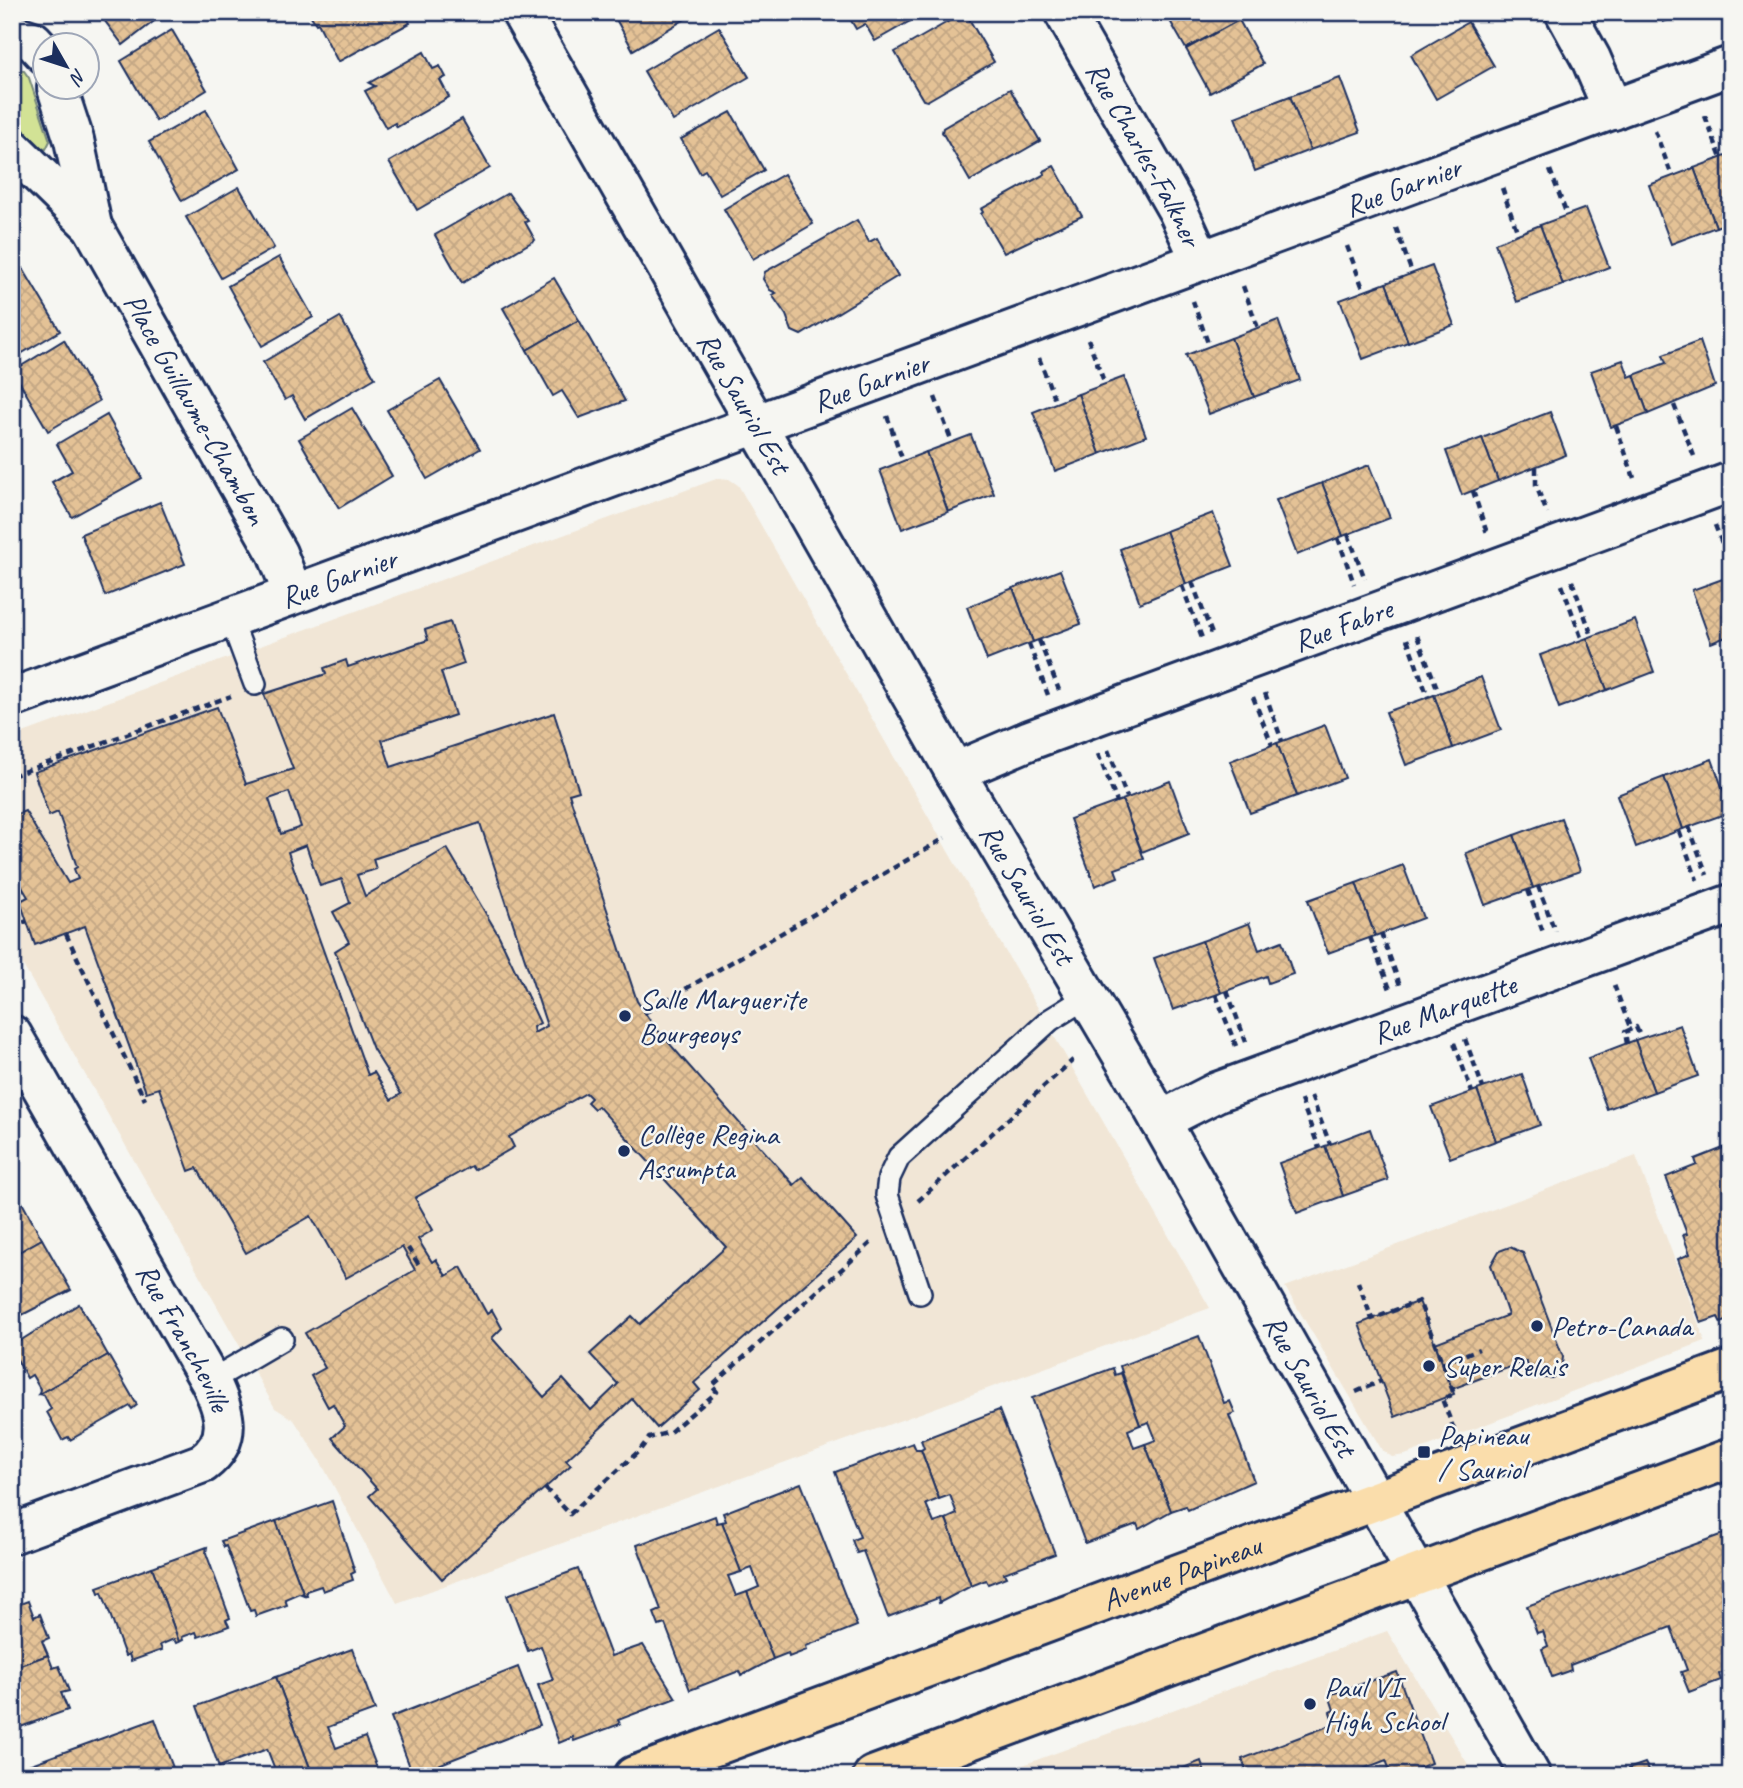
<svg xmlns="http://www.w3.org/2000/svg" width="1743" height="1788" font-family="Caveat,sans-serif">
  <style>
    .built { fill: #f1e6d6 }
    .green { fill: #d2e295; stroke: #76887a; stroke-width: 2 }
    .building { fill: url(#building-cross-hatch); stroke: #1b2f5e; stroke-width: 2; fill-rule: evenodd }
    .lines { fill: none; stroke-linecap: round; stroke-linejoin: round }
    .service-casing { stroke: #1b2f5e; stroke-width: 26 }
    .minor-casing { stroke: #1b2f5e; stroke-width: 44 }
    .primary-casing { stroke: #1b2f5e; stroke-width: 44 }
    .path { stroke: #1b2f5e; stroke-width: 4.5; stroke-dasharray: 7 5; stroke-linecap: butt }
    .service { stroke: #f6f6f2; stroke-width: 21 }
    .minor { stroke: #f6f6f2; stroke-width: 38 }
    .primary { stroke: #faddab; stroke-width: 38 }
    .poi-dot { fill: #1b2f5e; stroke: #f6f6f2; stroke-width: 2.5 }
    .labels { text-anchor: middle; dominant-baseline: central; stroke-width: 5; stroke-linejoin: round; paint-order: stroke }
    .street-label { font-size: 30px; fill: #1b2f5e; stroke: #f6f6f2 }
    .poi-label { font-size: 30px; fill: #1b2f5e; stroke: #f6f6f2; text-anchor: start }
  </style>
  <defs>
    <pattern id="building-cross-hatch" width="8" height="8" patternUnits="userSpaceOnUse" patternTransform="scale(1.75)"><rect width="8" height="8" fill="#e4c296"/><path d="M0 0l8 8M0 8l8-8" fill="none" stroke="#c3a784"/></pattern>
  </defs>
  <rect width="100%" height="100%" fill="#f6f6f2"/>
  <filter id="ink" filterUnits="userSpaceOnUse"><feTurbulence type="fractalNoise" baseFrequency=".0143" numOctaves="2"/><feDisplacementMap in="SourceGraphic" scale="14" xChannelSelector="R" yChannelSelector="G"/><feConvolveMatrix kernelMatrix="1 2 1 2 8 2 1 2 1" color-interpolation-filters="sRGB"/></filter>
  <g filter="url(#ink)">
    <g class="built">
      <polygon points="719,478 729,479 738,485 1210,1308 397,1603 318,1457 294,1420 275,1408 12,946 12,737"/>
      <polygon points="1636,1156 1705,1341 1405,1455 1392,1457 1382,1450 1285,1287"/>
      <polygon points="1387,1631 1475,1776 993,1776"/>
    </g>
    <polygon class="green" points="12,68 24,71 29,78 50,141 46,149 41,148 12,117"/>
    <g class="building">
      <polygon points="98,12 166,12 123,45"/>
      <polygon points="317,12 404,12 410,23 338,62 318,23 316,24 311,16"/>
      <polygon points="612,12 697,12 633,50"/>
      <polygon points="846,12 926,12 875,41 865,24 856,29"/>
      <polygon points="965,12 994,62 927,101 923,100 895,52"/>
      <polygon points="1165,12 1234,12 1239,20 1186,49"/>
      <polygon points="1659,12 1690,12 1663,22"/>
      <polygon points="1239,20 1263,64 1210,93 1186,49"/>
      <polygon points="1468,22 1494,66 1436,99 1411,55"/>
      <polygon points="719,27 749,77 673,121 644,71"/>
      <polygon points="172,30 207,90 156,121 121,61"/>
      <polygon points="424,52 433,69 440,66 446,77 440,80 449,97 397,127 395,123 386,128 365,91 375,86 369,83"/>
      <polygon points="1340,78 1360,132 1310,150 1290,96"/>
      <polygon points="1010,89 1040,141 970,181 942,132 943,128"/>
      <polygon points="1290,96 1310,150 1255,171 1235,117"/>
      <polygon points="206,110 239,169 182,201 149,142"/>
      <polygon points="731,112 764,170 720,195 705,170 700,173 681,139"/>
      <polygon points="462,119 490,168 417,210 389,162"/>
      <polygon points="1731,154 1731,221 1716,227 1694,168"/>
      <polygon points="1054,166 1082,216 1004,253 981,214 983,212 981,209 1045,174 1044,171"/>
      <polygon points="1694,168 1716,227 1671,244 1649,185"/>
      <polygon points="784,174 813,224 753,259 724,209"/>
      <polygon points="239,187 274,248 221,278 186,217"/>
      <polygon points="508,193 528,221 525,222 535,240 462,283 435,235"/>
      <polygon points="1586,208 1609,267 1563,285 1540,225"/>
      <polygon points="857,220 869,242 877,238 898,276 801,335 792,331 786,315 772,295 776,293 770,290 763,279 765,272"/>
      <polygon points="1540,225 1563,285 1517,302 1495,243"/>
      <polygon points="279,257 313,317 262,346 228,286"/>
      <polygon points="1432,266 1454,325 1408,342 1386,283"/>
      <polygon points="22,267 60,331 12,359 12,273"/>
      <polygon points="554,278 579,320 527,350 503,308"/>
      <polygon points="1386,283 1408,342 1363,359 1340,300"/>
      <polygon points="340,317 375,378 305,419 292,396 285,400 263,362"/>
      <polygon points="579,320 625,401 579,418 562,391 553,396 527,350"/>
      <polygon points="1278,320 1300,380 1254,397 1231,338"/>
      <polygon points="1231,338 1254,397 1209,414 1186,355"/>
      <polygon points="64,340 99,401 48,431 13,371"/>
      <polygon points="1700,341 1715,386 1648,414 1634,375 1666,363 1663,355"/>
      <polygon points="1623,360 1629,377 1634,375 1648,414 1611,427 1591,371"/>
      <polygon points="1124,377 1146,436 1100,454 1078,394"/>
      <polygon points="440,380 480,449 427,479 387,410"/>
      <polygon points="1078,394 1100,454 1055,471 1033,412"/>
      <polygon points="352,408 392,476 339,508 299,439"/>
      <polygon points="1550,412 1566,455 1498,481 1482,438"/>
      <polygon points="107,415 142,478 72,517 52,482 72,471 57,444"/>
      <polygon points="971,435 994,494 948,512 926,452"/>
      <polygon points="1482,438 1498,481 1462,495 1446,451"/>
      <polygon points="926,452 948,512 902,529 880,470"/>
      <polygon points="1369,465 1390,518 1343,536 1322,483"/>
      <polygon points="1322,483 1343,536 1297,555 1276,500"/>
      <polygon points="160,502 185,564 105,596 81,534"/>
      <polygon points="1213,513 1233,566 1186,584 1166,531"/>
      <polygon points="1166,531 1186,584 1140,603 1120,549"/>
      <polygon points="1060,570 1081,624 1033,642 1013,588"/>
      <polygon points="1731,576 1731,635 1711,643 1692,590"/>
      <polygon points="1013,588 1033,642 987,660 967,607"/>
      <polygon points="1635,620 1654,672 1607,690 1587,638"/>
      <path d="M450 622 464 664 441 672 455 715 382 740 391 767 554 713 579 791 569 794 637 1001 653 1025 794 1185 803 1177 857 1238 694 1383 700 1390 657 1428 632 1399 566 1460 571 1465 442 1579 369 1496 377 1489 332 1438 345 1426 333 1404 328 1407 311 1376 325 1368 305 1333 415 1270 402 1247 346 1278 311 1216 246 1253 197 1168 189 1171 159 1088 146 1092 85 926 35 945 20 901 28 897 12 870V816L25 811 68 883 78 879 74 869 77 867 58 812 49 816 34 772 217 707 246 784 293 769 264 694 326 674 324 668 346 660 348 667 428 640 425 630ZM289 792 301 827 281 834 269 799ZM480 823 547 1026 534 1033 533 1027 540 1023 499 936 447 848 365 896 357 875 376 869 373 859ZM306 845 320 886 342 879 350 903 333 912 349 942 335 951 373 1049 401 1094 391 1100 374 1072 368 1075 288 852ZM586 1093 591 1098 587 1102 594 1109 598 1106 726 1247 640 1324 632 1316 590 1354 618 1384 591 1410 563 1379 544 1397 492 1338 502 1328 492 1310 487 1314 461 1267 446 1276 436 1259 432 1262 418 1239 433 1230 415 1198 471 1166 474 1170 514 1147 509 1137Z"/>
      <polygon points="1587,638 1607,690 1559,708 1540,655"/>
      <polygon points="1481,677 1501,730 1453,748 1434,695"/>
      <polygon points="1434,695 1453,748 1406,765 1386,712"/>
      <polygon points="1325,725 1345,778 1297,796 1277,743"/>
      <polygon points="1277,743 1297,796 1250,813 1230,761"/>
      <polygon points="1712,759 1731,812 1683,829 1664,777"/>
      <polygon points="1664,777 1683,829 1636,847 1617,795"/>
      <polygon points="1170,781 1189,833 1142,852 1122,800"/>
      <polygon points="1122,800 1144,859 1115,869 1118,877 1095,886 1070,819"/>
      <polygon points="1561,818 1580,871 1533,888 1514,835"/>
      <polygon points="1514,835 1533,888 1485,905 1466,853"/>
      <polygon points="1403,865 1423,918 1375,936 1356,883"/>
      <polygon points="1356,883 1375,936 1328,953 1308,900"/>
      <polygon points="1249,923 1259,950 1282,941 1293,974 1268,983 1266,976 1221,993 1202,941"/>
      <polygon points="1202,941 1221,993 1173,1010 1154,958"/>
      <polygon points="1680,1025 1698,1076 1654,1092 1635,1040"/>
      <polygon points="1635,1040 1654,1092 1607,1109 1588,1058"/>
      <polygon points="1522,1074 1540,1125 1496,1141 1477,1090"/>
      <polygon points="1477,1090 1496,1141 1450,1158 1431,1107"/>
      <polygon points="1370,1129 1388,1180 1343,1196 1325,1146"/>
      <polygon points="1731,1145 1731,1319 1721,1323 1718,1317 1701,1323 1678,1259 1690,1254 1683,1235 1687,1234 1666,1177 1697,1165 1695,1159"/>
      <polygon points="1325,1146 1343,1196 1297,1213 1279,1163"/>
      <polygon points="14,1188 42,1239 12,1256 12,1189"/>
      <polygon points="42,1239 71,1290 12,1320 12,1256"/>
      <polygon points="1510,1247 1523,1253 1563,1357 1561,1370 1552,1378 1540,1378 1530,1370 1526,1361 1452,1389 1435,1343 1508,1315 1491,1265 1499,1251"/>
      <polygon points="1419,1301 1454,1394 1395,1417 1359,1324"/>
      <polygon points="79,1304 108,1355 39,1394 40,1389 32,1375 27,1378 12,1350 17,1347 15,1344"/>
      <polygon points="1199,1336 1224,1403 1230,1401 1235,1413 1229,1415 1254,1481 1188,1510 1186,1506 1171,1511 1145,1444 1156,1440 1149,1422 1140,1425 1120,1366"/>
      <polygon points="108,1355 137,1405 132,1409 130,1406 70,1440 68,1437 62,1440 47,1412 51,1409 44,1395 39,1394"/>
      <polygon points="1113,1368 1115,1375 1121,1373 1140,1425 1128,1430 1134,1448 1145,1444 1171,1511 1139,1529 1137,1524 1085,1543 1032,1398"/>
      <polygon points="999,1410 1055,1554 1004,1573 1006,1577 988,1584 986,1580 971,1586 946,1519 957,1514 950,1495 939,1499 921,1450 924,1448 921,1440"/>
      <polygon points="913,1443 916,1450 921,1450 939,1499 926,1504 934,1523 946,1519 971,1586 939,1603 938,1598 888,1617 863,1551 857,1553 852,1540 860,1537 835,1472"/>
      <polygon points="801,1483 857,1626 806,1646 807,1650 789,1657 788,1653 773,1659 747,1592 759,1587 752,1568 741,1572 722,1522 726,1521 723,1513"/>
      <polygon points="332,1501 355,1572 351,1574 353,1580 323,1591 321,1586 306,1591 307,1595 304,1595 276,1521"/>
      <polygon points="715,1516 717,1523 722,1522 741,1572 728,1576 736,1596 747,1592 773,1659 741,1676 739,1671 690,1690 665,1624 659,1626 654,1613 661,1610 637,1545"/>
      <polygon points="276,1521 304,1595 299,1593 285,1599 287,1605 256,1616 254,1610 250,1611 226,1546 224,1547 221,1541"/>
      <polygon points="1731,1531 1731,1674 1729,1670 1719,1674 1721,1680 1689,1692 1681,1672 1687,1670 1671,1627 1570,1665 1571,1670 1552,1677 1542,1649 1548,1646 1543,1631 1537,1633 1527,1606"/>
      <polygon points="207,1547 206,1553 230,1618 226,1620 229,1626 198,1637 196,1632 182,1637 183,1640 179,1642 152,1567"/>
      <polygon points="152,1567 179,1642 176,1643 174,1639 160,1645 162,1650 131,1661 129,1654 125,1656 102,1592 99,1593 97,1587"/>
      <polygon points="578,1569 611,1656 643,1645 676,1698 618,1720 620,1724 574,1741 573,1737 559,1743 538,1685 553,1680 541,1646 528,1651 507,1595"/>
      <polygon points="28,1601 34,1617 40,1614 49,1638 42,1641 48,1655 12,1668 12,1607"/>
      <polygon points="352,1649 375,1710 328,1727 336,1748 365,1737 380,1776 313,1776 276,1677"/>
      <polygon points="48,1655 53,1668 59,1666 69,1691 61,1693 68,1710 12,1730 12,1668"/>
      <polygon points="518,1667 540,1725 413,1775 391,1717"/>
      <polygon points="1397,1672 1431,1763 1400,1776 1392,1776 1386,1760 1345,1776 1248,1776 1242,1759 1334,1724 1330,1712 1334,1710 1329,1695"/>
      <polygon points="276,1677 313,1776 267,1776 276,1772 267,1749 219,1767 197,1706"/>
      <polygon points="155,1719 176,1776 12,1776 12,1771"/>
      <polygon points="1201,1761 1206,1776 1163,1776"/>
      <polygon points="1645,1763 1652,1776 1630,1776 1628,1769"/>
      <polygon points="1731,1768 1731,1776 1710,1776"/>
    </g>
    <g class="lines">
      <g class="service-casing">
        <g id="service">
          <polyline points="230,617 255,684"/>
          <polyline points="920,1293 887,1195 889,1178 899,1157 1050,1020 1087,997"/>
          <polyline points="210,1381 282,1339"/>
        </g>
      </g>
      <g class="minor-casing">
        <g id="minor">
          <path id="s1" d="M521 12 955 772 1140 1085 1531 1776"/>
          <path id="s2" d="M1064 12 1178 211 1201 261"/>
          <polyline points="1565,12 1591,59 1613,110"/>
          <polyline points="12,34 33,41 46,55"/>
          <polyline points="57,88 74,140 92,226"/>
          <path id="s3" d="M12 148 92 226 277 553 293 594"/>
          <path id="s4" d="M12 698 1731 66"/>
          <path id="s5" d="M955 772 1030 740 1731 482"/>
          <path id="s6" d="M12 1035 210 1381C225 1411 234 1440 203 1463L12 1534"/>
          <path id="s7" d="M1160 1121 1217 1092 1731 904"/>
        </g>
      </g>
      <g class="primary-casing">
        <g id="primary">
          <path id="s8" d="M634 1776 1731 1369"/>
          <polyline points="873,1776 1731,1458"/>
        </g>
      </g>
      <g class="path">
        <polyline points="1705,116 1721,158"/>
        <polyline points="1655,131 1672,176"/>
        <polyline points="1550,170 1567,215"/>
        <polyline points="1502,188 1518,234"/>
        <polyline points="1396,228 1412,273"/>
        <polyline points="1347,246 1364,291"/>
        <polyline points="1243,286 1258,328"/>
        <polyline points="1193,301 1209,346"/>
        <polyline points="1088,339 1105,384"/>
        <polyline points="1039,358 1056,403"/>
        <polyline points="935,397 952,442"/>
        <polyline points="1674,405 1694,456"/>
        <polyline points="887,416 903,461"/>
        <polyline points="1616,426 1634,478"/>
        <polyline points="1536,467 1536,485 1547,513"/>
        <polyline points="1473,491 1487,533"/>
        <polyline points="1715,525 1731,567"/>
        <polyline points="1348,534 1365,579"/>
        <polyline points="1338,538 1354,584"/>
        <polyline points="1572,581 1592,636"/>
        <polyline points="1192,582 1212,634"/>
        <polyline points="1562,585 1582,640"/>
        <polyline points="1182,586 1202,638"/>
        <polyline points="1417,636 1439,693"/>
        <polyline points="1407,639 1428,697"/>
        <polyline points="1039,640 1059,690"/>
        <polyline points="1029,644 1048,695"/>
        <polyline points="1265,693 1282,741"/>
        <polyline points="1253,697 1272,745"/>
        <polyline points="1108,750 1127,797"/>
        <polyline points="1098,754 1117,802"/>
        <polyline points="12,776 231,696"/>
        <polyline points="1689,827 1707,875"/>
        <polyline points="1679,831 1697,880"/>
        <polyline points="1538,886 1555,931"/>
        <polyline points="1528,890 1544,935"/>
        <polyline points="12,927 27,921"/>
        <polyline points="1381,933 1400,985"/>
        <polyline points="66,934 145,1100"/>
        <polyline points="1370,937 1390,989"/>
        <polyline points="1614,985 1631,1030"/>
        <polyline points="1227,991 1246,1042"/>
        <polyline points="1216,995 1236,1046"/>
        <polyline points="644,1013 945,838"/>
        <polyline points="1465,1039 1483,1088"/>
        <polyline points="1454,1043 1472,1092"/>
        <polyline points="1627,1044 1625,1032 1636,1027 1641,1038"/>
        <polyline points="1311,1096 1330,1144"/>
        <polyline points="1301,1100 1319,1148"/>
        <polyline points="918,1201 1073,1060"/>
        <polyline points="408,1248 421,1268"/>
        <polyline points="1358,1282 1372,1319 1419,1301 1454,1394 1442,1399 1455,1432"/>
        <polyline points="1730,1319 1731,1322"/>
        <polyline points="1443,1363 1479,1349"/>
        <polyline points="1356,1392 1381,1381"/>
        <polyline points="545,1488 570,1514 640,1450 649,1438 670,1432 717,1392 712,1386 872,1242"/>
      </g>
      <use href="#service" class="service"/>
      <use href="#minor" class="minor"/>
      <use href="#primary" class="primary"/>
    </g>
  </g>
  <g class="poi-dot">
    <circle cx="625" cy="1016" r="7"/>
    <circle cx="624" cy="1151" r="7"/>
    <circle cx="1537" cy="1326" r="7"/>
    <circle cx="1429" cy="1366" r="7"/>
    <rect x="1417" y="1445" width="14" height="14" rx="3.5"/>
    <circle cx="1310" cy="1704" r="7"/>
  </g>
  <g class="labels">
    <g class="street-label">
      <text stroke="none"><textPath href="#s2" startOffset="163">Rue Charles-Falkner</textPath></text>
      <text stroke="none"><textPath href="#s4" startOffset="1482">Rue Garnier</textPath></text>
      <text stroke="none"><textPath href="#s4" startOffset="915">Rue Garnier</textPath></text>
      <text stroke="none"><textPath href="#s1" startOffset="450">Rue Sauriol Est</textPath></text>
      <text stroke="none"><textPath href="#s3" startOffset="322">Place Guillaume-Chambon</textPath></text>
      <text stroke="none"><textPath href="#s4" startOffset="348">Rue Garnier</textPath></text>
      <text stroke="none"><textPath href="#s5" startOffset="415">Rue Fabre</textPath></text>
      <text stroke="none"><textPath href="#s1" startOffset="1017">Rue Sauriol Est</textPath></text>
      <text stroke="none"><textPath href="#s7" startOffset="306">Rue Marquette</textPath></text>
      <text stroke="none"><textPath href="#s6" startOffset="348">Rue Francheville</textPath></text>
      <text stroke="none"><textPath href="#s1" startOffset="1584">Rue Sauriol Est</textPath></text>
      <text stroke="none"><textPath href="#s8" startOffset="584">Avenue Papineau</textPath></text>
    </g>
    <g class="poi-label">
      <text x="639" y="999">Salle Marguerite<tspan x="639" dy="34">Bourgeoys</tspan></text>
      <text x="638" y="1134">Collège Regina<tspan x="638" dy="34">Assumpta</tspan></text>
      <text x="1551" y="1326">Petro-Canada</text>
      <text x="1443" y="1366">Super Relais</text>
      <text x="1438" y="1435">Papineau<tspan x="1438" dy="34">/ Sauriol</tspan></text>
      <text x="1324" y="1687">Paul VI<tspan x="1324" dy="34">High School</tspan></text>
    </g>
  </g>
  <rect width="1743" height="1788" fill="none" stroke="#f6f6f2" stroke-width="42"/>
  <rect x="21" y="21" width="1701" height="1746" fill="none" stroke="#1b2f5e" stroke-width="2.5" filter="url(#ink)"/>
  <g transform="translate(66 66) rotate(129)"><circle r="33" fill="#f6f6f2" stroke="#9ea6b7" stroke-width="2"/>
  <path d="M0-5L12 26L0 18L-12 26Z" fill="#1b2f5e"/>
  <text y="-10" font-size="19" font-weight="bold" text-anchor="middle" fill="#1b2f5e">N</text>
  </g>
</svg>
